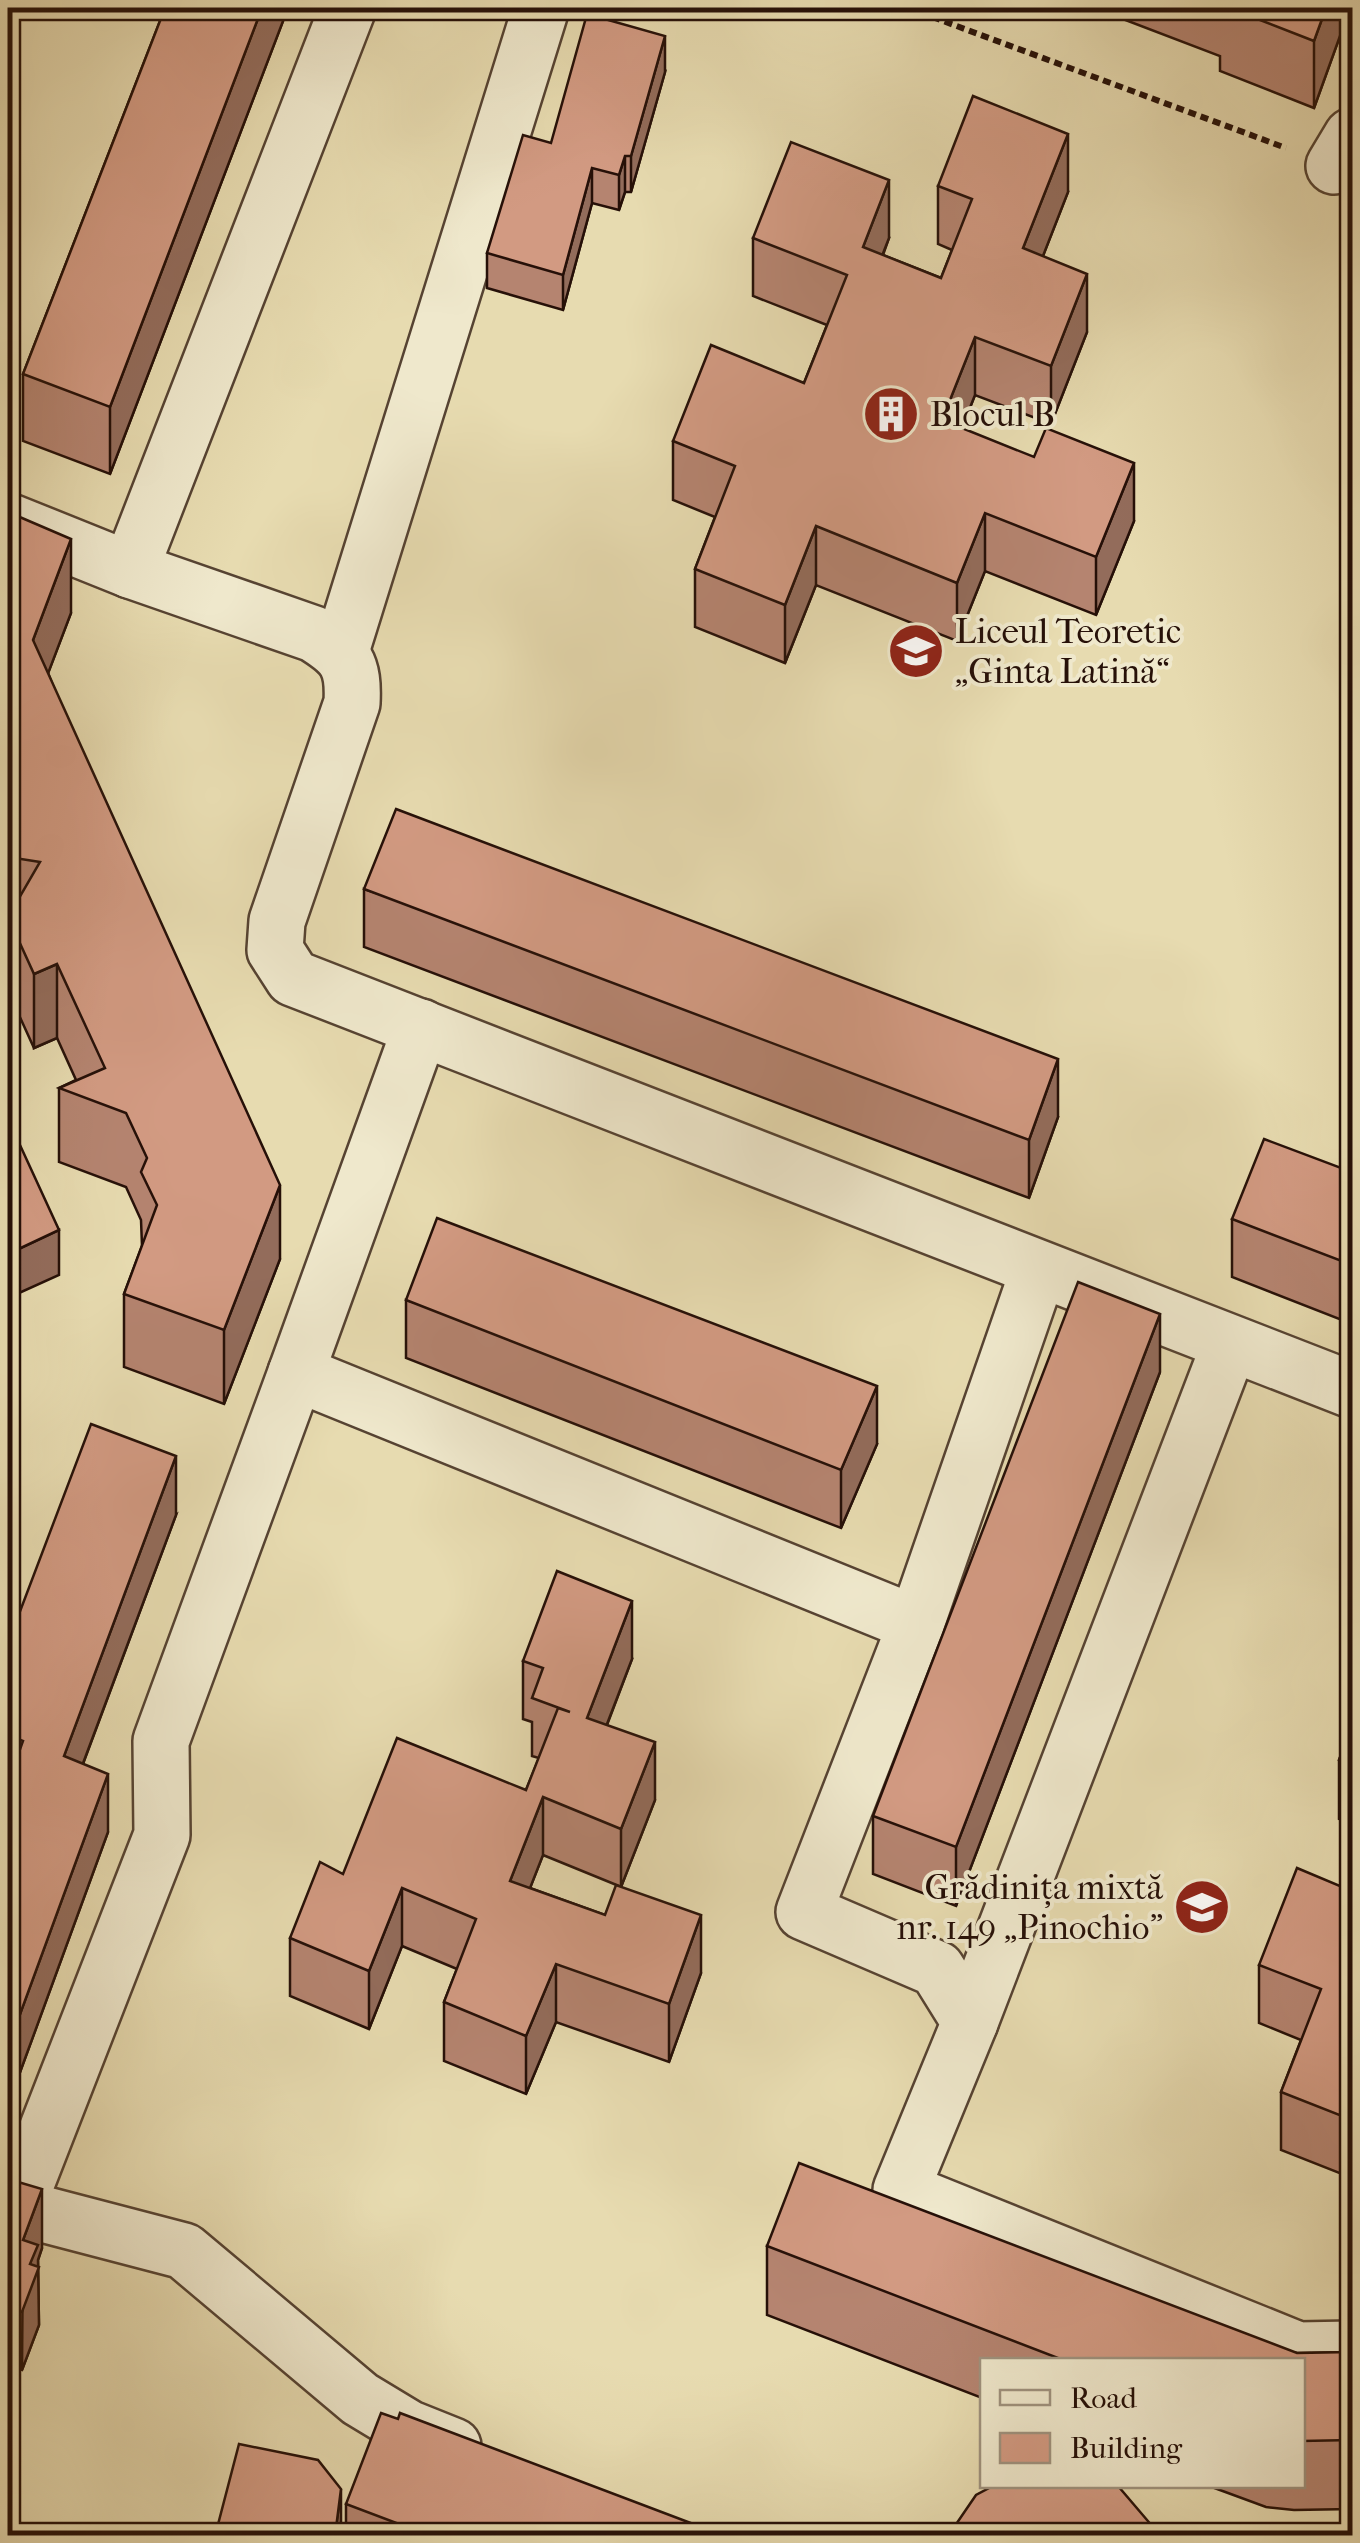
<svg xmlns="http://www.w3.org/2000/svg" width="1360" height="2543" font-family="'IM FELL French Canon',serif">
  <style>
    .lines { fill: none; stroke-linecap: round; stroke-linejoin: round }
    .minor-casing { stroke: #564332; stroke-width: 60 }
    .path { stroke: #261008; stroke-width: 6; stroke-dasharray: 8 5; stroke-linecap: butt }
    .minor { stroke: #efe8cc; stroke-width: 55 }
    .wall { fill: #b58470; stroke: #261008; stroke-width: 2.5; fill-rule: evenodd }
    .shaded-wall { fill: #936c5b; stroke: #261008; stroke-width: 2.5 }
    .building { fill: #d29a82; stroke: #261008; stroke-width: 2.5 }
    .labels { text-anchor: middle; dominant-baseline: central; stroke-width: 8; stroke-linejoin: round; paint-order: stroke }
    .poi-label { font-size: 35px; fill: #261008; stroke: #efe8cc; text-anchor: start }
  </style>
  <rect width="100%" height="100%" fill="#e7dbb0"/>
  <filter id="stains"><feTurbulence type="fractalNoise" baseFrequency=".002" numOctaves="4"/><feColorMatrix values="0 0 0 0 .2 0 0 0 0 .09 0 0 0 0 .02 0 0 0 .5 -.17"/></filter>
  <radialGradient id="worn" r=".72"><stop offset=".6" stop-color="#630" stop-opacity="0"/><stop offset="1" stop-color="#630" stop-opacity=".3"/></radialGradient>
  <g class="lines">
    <g class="minor-casing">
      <g id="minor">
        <polyline points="1334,166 1352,136"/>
        <path d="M8 521 130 570 314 634C346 654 354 664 352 703L277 921 275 950 293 978 1352 1390"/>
        <polyline points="130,570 348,8"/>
        <polyline points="341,651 541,8"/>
        <polyline points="421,1027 296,1373 916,1624 804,1912 937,1969 970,2022 901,2190 1298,2350 1352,2349"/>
        <polyline points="916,1624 1039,1269"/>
        <polyline points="970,2022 1230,1344"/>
        <polyline points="8,2205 184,2251 360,2399 408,2428 453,2446"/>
        <polyline points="17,2207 162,1835 161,1741 296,1373"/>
      </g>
    </g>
    <g class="path">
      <polyline points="908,8 1286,148"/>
      <polyline points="8,61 12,48"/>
    </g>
    <use href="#minor" class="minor"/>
  </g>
  <g class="wall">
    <polygon points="165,8 288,8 110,474 23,441 23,374"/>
    <polygon points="1094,8 1352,8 1352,13 1349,11 1314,108 1220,71 1220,56"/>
    <polygon points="665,72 631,192 625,192 619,210 592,203 563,310 487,288 487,253 551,143"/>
    <polygon points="938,186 1068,192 1043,256 1087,332 1051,424 975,395 962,428 1134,521 1096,615 985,571 957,641 816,585 785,663 695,627 695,569 715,517 673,500 673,441 804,383 827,325 753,296 753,238 889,238 883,255 941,278 952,250 938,244"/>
    <polygon points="8,512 71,613 48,673 280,1259 224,1404 124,1367 124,1294 142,1246 141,1220 126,1187 59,1162 59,1088 76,1080 57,1038 34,1048 8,991"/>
    <polygon points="364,889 1058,1117 1029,1198 364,947"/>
    <polygon points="1352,1172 1352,1324 1232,1277 1232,1219"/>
    <polygon points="406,1300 877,1444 841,1528 406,1358"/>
    <polygon points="1160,1372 956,1906 873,1874 873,1816"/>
    <polygon points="176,1515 83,1764 108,1832 8,2105 8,1643"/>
    <path d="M632 1659 607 1725 655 1800 621 1887 701 1973 669 2062 556 2022 526 2094 444 2061V2002L457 1969 402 1946 369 2029 290 1996V1938L343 1874 526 1790 539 1758 532 1756V1722L523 1719V1661ZM543 1855 619 1886 605 1915 530 1888Z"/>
    <polygon points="1352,1725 1352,1824 1339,1819 1339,1760"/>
    <polygon points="1352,1891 1352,2178 1281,2150 1281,2092 1301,2040 1259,2023 1259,1965"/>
    <polygon points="8,2179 42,2248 38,2260 39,2325 22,2370 13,2367 8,2384"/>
    <polygon points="767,2246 1297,2353 1352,2352 1352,2509 1294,2510 1266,2507 1209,2486 1302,2486 1302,2360 982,2360 982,2398 767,2315"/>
    <polygon points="346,2504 725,2536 346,2536"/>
  </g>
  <g class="shaded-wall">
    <polygon points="262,8 288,8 110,474 110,407"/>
    <polygon points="1326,8 1349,8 1349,11 1314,108 1314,41"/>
    <polygon points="665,36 665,72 631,192 631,156"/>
    <polygon points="1068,134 1068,192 1023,307 1023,248"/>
    <polygon points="625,156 625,192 619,210 619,175"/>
    <polygon points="592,168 592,203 563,310 563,275"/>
    <polygon points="889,180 889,238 863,305 863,247"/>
    <polygon points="1087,274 1087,332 1051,424 1051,366"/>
    <polygon points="975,337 975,395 942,478 942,420"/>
    <polygon points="1134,463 1134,521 1096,615 1096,557"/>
    <polygon points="985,513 985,571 957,641 957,583"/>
    <polygon points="816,526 816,585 785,663 785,605"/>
    <polygon points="71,539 71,613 33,713 33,640"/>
    <polygon points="57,964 57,1038 34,1048 34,974"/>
    <polygon points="1058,1059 1058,1117 1029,1198 1029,1140"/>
    <polygon points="280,1185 280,1259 224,1404 224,1330"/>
    <polygon points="59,1230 59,1275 8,1298 8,1254"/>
    <polygon points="1160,1314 1160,1372 956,1906 956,1847"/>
    <polygon points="877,1386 877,1444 841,1528 841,1470"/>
    <polygon points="176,1456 176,1515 64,1814 64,1756"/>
    <polygon points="632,1601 632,1659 587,1776 587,1718"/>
    <polygon points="655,1742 655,1800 621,1887 621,1829"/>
    <polygon points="108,1774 108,1832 8,2105 8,2047"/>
    <polygon points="543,1797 543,1855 510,1939 510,1881"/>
    <polygon points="402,1888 402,1946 369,2029 369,1971"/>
    <polygon points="701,1915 701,1973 669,2062 669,2004"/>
    <polygon points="556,1964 556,2022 526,2094 526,2036"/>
    <polygon points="42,2189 42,2248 38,2260 39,2325 22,2370 23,2240"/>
    <polygon points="13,2309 13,2367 8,2384 8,2326"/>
    <polygon points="341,2489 341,2536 335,2536"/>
  </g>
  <g class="building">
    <polygon points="165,8 262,8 110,407 23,374"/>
    <polygon points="1229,8 1326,8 1314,41"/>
    <polygon points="587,14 665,36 631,156 625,156 619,175 592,168 563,275 487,253 523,135 551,143"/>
    <polygon points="973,96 1068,134 1023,248 1087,274 1051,366 975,337 942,420 1034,457 1046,428 1134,463 1096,557 985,513 957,583 816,526 785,605 695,569 735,466 673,441 711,345 804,383 847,275 753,238 791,142 889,180 863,247 941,278 972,199 938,186"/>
    <polygon points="8,512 71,539 33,640 280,1185 224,1330 124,1294 157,1205 141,1172 147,1158 126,1113 59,1088 105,1068 57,964 34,974 8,917 40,862 8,857"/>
    <polygon points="396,809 1058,1059 1029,1140 364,889"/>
    <polygon points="8,1119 59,1230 8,1254"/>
    <polygon points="1264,1139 1352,1172 1352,1265 1232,1219"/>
    <polygon points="437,1218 877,1386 841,1470 406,1300"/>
    <polygon points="1078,1282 1160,1314 956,1847 873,1816"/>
    <polygon points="91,1424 176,1456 64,1756 108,1774 8,2047 8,1783 23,1741 8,1735 8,1643"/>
    <polygon points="557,1571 632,1601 587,1718 655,1742 621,1829 543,1797 510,1881 605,1915 616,1885 701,1915 669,2004 556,1964 526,2036 444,2002 476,1919 402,1888 369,1971 290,1938 320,1862 343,1874 397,1738 526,1790 558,1708 570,1712 532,1698 543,1668 523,1661"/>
    <polygon points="1352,1725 1352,1766 1339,1760"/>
    <polygon points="1297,1868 1352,1891 1352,2120 1281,2092 1321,1989 1259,1965"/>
    <polygon points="799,2163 1297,2353 1352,2352 1352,2440 1302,2441 1302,2360 1063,2360 767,2246"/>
    <polygon points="8,2179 42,2189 23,2240 38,2245 30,2264 39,2267 22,2312 13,2309 8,2326"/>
    <polygon points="381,2413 398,2419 400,2413 725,2536 413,2536 415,2530 346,2504"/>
    <polygon points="239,2444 318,2460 341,2489 335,2536 215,2536"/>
    <polygon points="993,2486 1118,2486 1153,2527 1155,2536 948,2536 976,2495"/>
  </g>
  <defs>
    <g id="building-disc" transform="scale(2.875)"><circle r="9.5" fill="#8f2418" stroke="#efe8cc"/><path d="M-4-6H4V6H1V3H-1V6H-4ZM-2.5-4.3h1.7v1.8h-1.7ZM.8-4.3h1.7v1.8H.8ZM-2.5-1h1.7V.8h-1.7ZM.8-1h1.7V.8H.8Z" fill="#fff"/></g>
    <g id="school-disc" transform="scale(2.875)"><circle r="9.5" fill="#8f2418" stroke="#efe8cc"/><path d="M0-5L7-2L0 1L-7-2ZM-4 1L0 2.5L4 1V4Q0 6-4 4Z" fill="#fff"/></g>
  </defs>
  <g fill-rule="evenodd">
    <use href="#building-disc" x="891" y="414"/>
    <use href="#school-disc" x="916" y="651"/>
    <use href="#school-disc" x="1202" y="1907"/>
  </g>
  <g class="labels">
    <g class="poi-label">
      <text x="930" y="414">Blocul B</text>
      <text x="955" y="631">Liceul Teoretic<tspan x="955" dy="40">„Ginta Latină“</tspan></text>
      <text x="1163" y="1887" text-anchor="end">Grădinița mixtă<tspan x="1163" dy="40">nr. 149 „Pinochio”</tspan></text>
    </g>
  </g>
  <rect width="1360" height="2543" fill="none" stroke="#e7dbb0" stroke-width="40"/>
  <rect x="10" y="10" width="1340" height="2523" fill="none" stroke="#261008" stroke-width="5"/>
  <rect x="20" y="20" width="1320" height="2503" fill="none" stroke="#261008" stroke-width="2.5"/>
  <rect x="980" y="2358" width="325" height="130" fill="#efe8cc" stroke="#9f927e" stroke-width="2.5"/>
  <rect x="1000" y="2390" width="50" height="15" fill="#efe8cc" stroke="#9f927e" stroke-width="2.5"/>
  <text x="1070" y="2408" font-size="30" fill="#261008">Road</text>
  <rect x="1000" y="2433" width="50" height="30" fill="#d29a82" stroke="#9f927e" stroke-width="2.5"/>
  <text x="1070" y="2458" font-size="30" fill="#261008">Building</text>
  <rect width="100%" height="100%" filter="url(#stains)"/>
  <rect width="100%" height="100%" fill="url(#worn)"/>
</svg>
